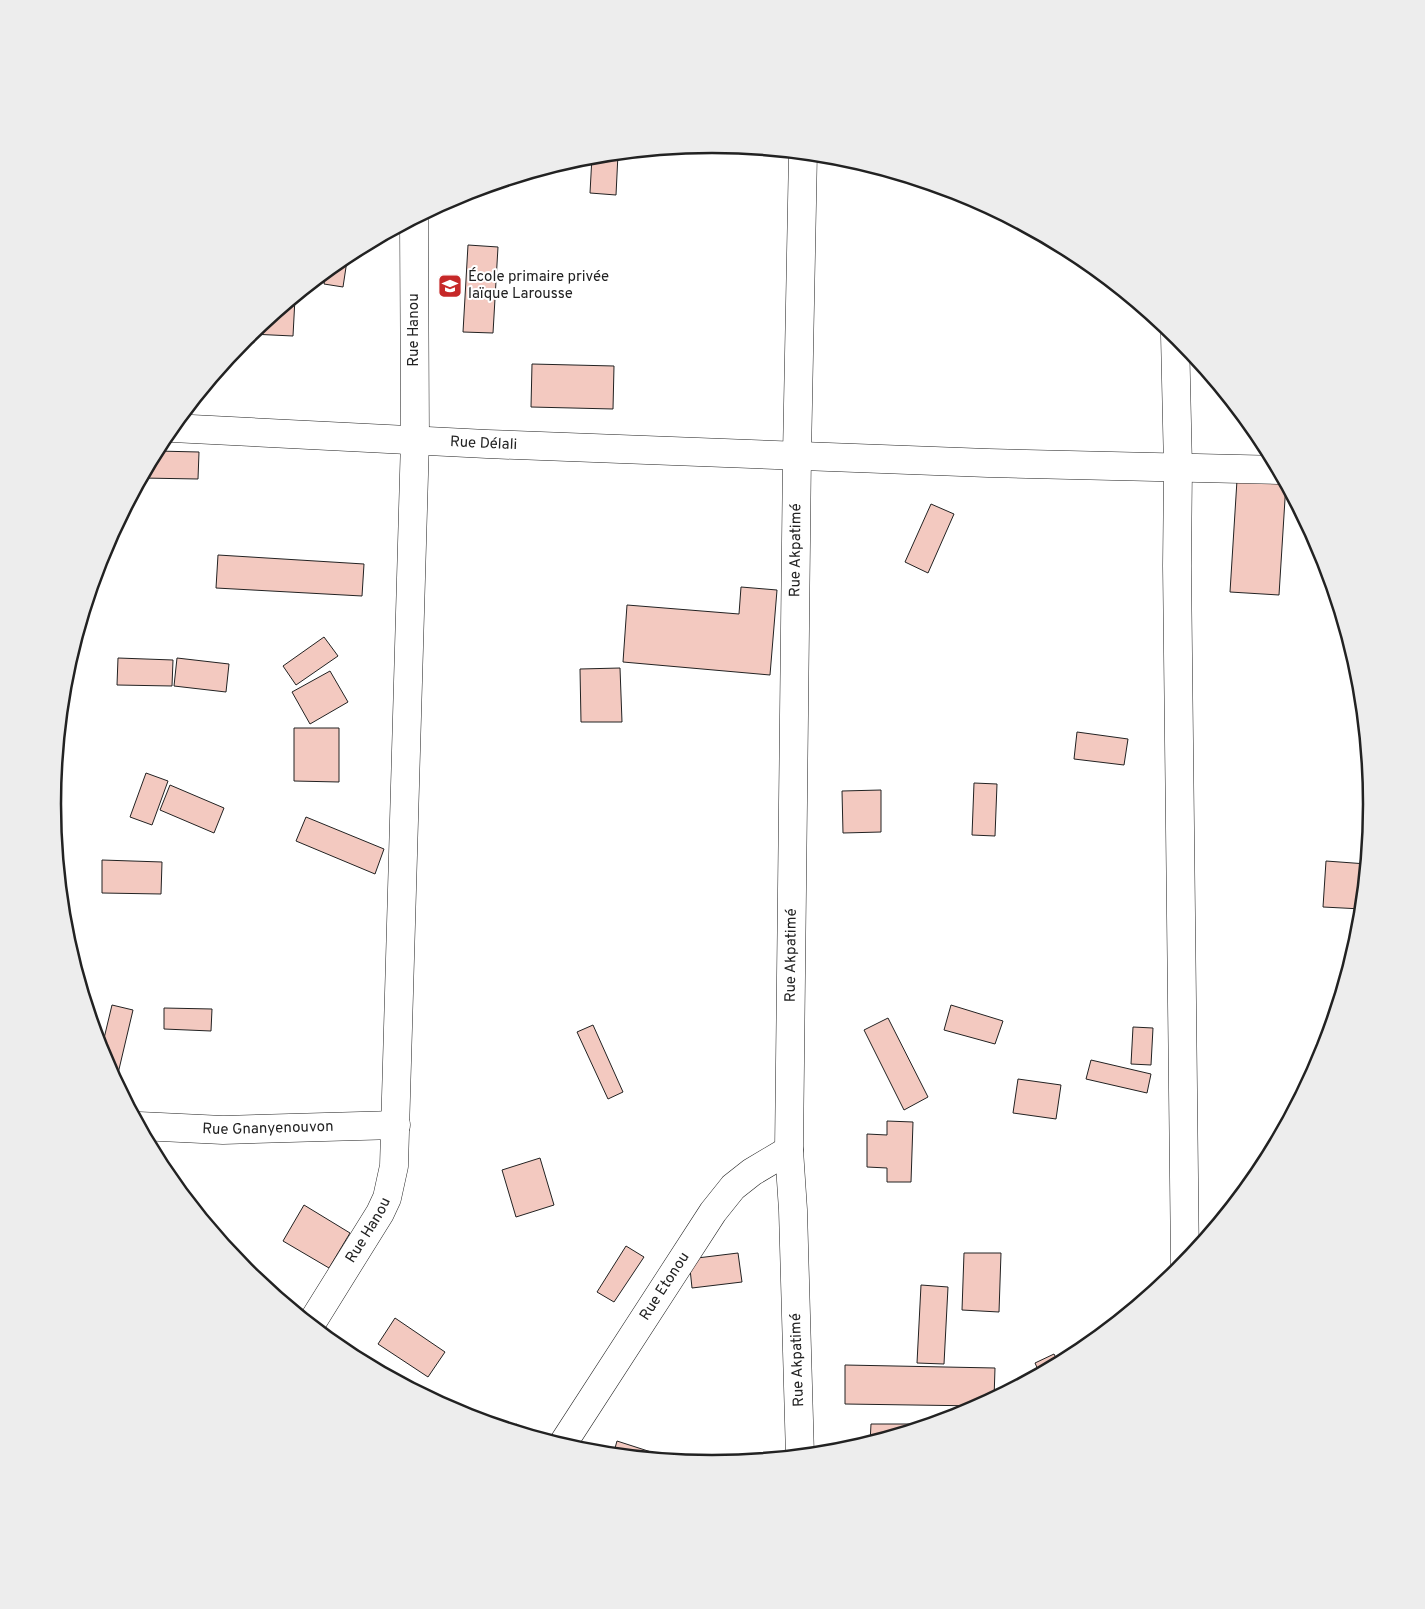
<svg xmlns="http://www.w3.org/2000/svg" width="1425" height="1609" font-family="Overpass,sans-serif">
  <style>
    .building { fill: #f3c9c0; stroke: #222 }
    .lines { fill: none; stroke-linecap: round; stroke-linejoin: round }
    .minor-casing { stroke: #222; stroke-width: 29 }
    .minor { stroke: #fff; stroke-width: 28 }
    .labels { text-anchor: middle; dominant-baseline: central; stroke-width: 4; stroke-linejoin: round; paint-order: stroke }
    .poi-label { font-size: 15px; fill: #222; stroke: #fff; text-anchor: start }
    .street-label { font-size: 15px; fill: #222; stroke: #fff }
    .rim { fill: none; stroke: #222; stroke-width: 2.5 }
  </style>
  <rect width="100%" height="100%" fill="#fff"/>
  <g class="building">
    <polygon points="618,154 616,195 590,193 592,156"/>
    <polygon points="468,245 498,247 493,333 463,332"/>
    <polygon points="348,254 343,287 324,284 326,272"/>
    <polygon points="295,298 293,336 251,334"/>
    <polygon points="532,364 614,366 613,409 531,407"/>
    <polygon points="157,451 199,452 198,479 142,478"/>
    <polygon points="1237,480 1286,483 1279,595 1230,592"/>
    <polygon points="931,504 954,514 928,573 905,562"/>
    <polygon points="218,555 364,564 362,596 216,588"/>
    <polygon points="741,587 777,590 770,675 623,662 627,605 739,614"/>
    <polygon points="324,637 338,656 296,685 283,666"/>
    <polygon points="118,658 173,660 172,686 117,685"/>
    <polygon points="177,658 229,664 226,692 174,686"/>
    <polygon points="620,668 622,722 581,722 580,669"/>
    <polygon points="330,671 348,702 310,724 292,692"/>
    <polygon points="294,728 339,728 339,782 294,781"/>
    <polygon points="1077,732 1128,739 1124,765 1074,759"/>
    <polygon points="146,773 168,781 152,825 130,817"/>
    <polygon points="974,783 997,784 995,836 972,835"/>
    <polygon points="170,785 224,808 214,833 160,810"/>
    <polygon points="881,790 881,832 843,833 842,791"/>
    <polygon points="306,817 384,849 375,874 296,841"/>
    <polygon points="102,860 162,862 161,894 102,893"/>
    <polygon points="1326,861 1367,864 1362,909 1323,907"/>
    <polygon points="112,1005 133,1010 116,1082 101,1051"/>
    <polygon points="951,1005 1003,1021 995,1044 944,1030"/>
    <polygon points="164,1008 212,1009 211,1031 164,1029"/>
    <polygon points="888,1018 928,1097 904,1110 864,1030"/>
    <polygon points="593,1025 623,1092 608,1099 577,1032"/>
    <polygon points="1133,1027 1153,1028 1151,1065 1131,1064"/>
    <polygon points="1091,1060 1151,1074 1147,1093 1086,1079"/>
    <polygon points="1018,1079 1061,1085 1056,1119 1013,1113"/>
    <polygon points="887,1121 913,1122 911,1182 887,1182 887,1168 867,1167 867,1134 887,1135"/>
    <polygon points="540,1158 554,1205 516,1217 502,1170"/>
    <polygon points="304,1205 350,1233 329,1268 283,1241"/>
    <polygon points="626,1246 644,1257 614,1302 597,1292"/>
    <polygon points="738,1253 742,1282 692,1288 689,1259"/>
    <polygon points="964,1253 1001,1253 999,1312 962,1310"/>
    <polygon points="921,1285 948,1287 944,1364 917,1363"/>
    <polygon points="395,1318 445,1352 428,1377 378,1344"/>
    <polygon points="1054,1354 1059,1364 1040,1374 1035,1363"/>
    <polygon points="845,1365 995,1368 994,1399 981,1406 845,1404"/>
    <polygon points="516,1424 543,1439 512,1430"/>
    <polygon points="871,1424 933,1424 870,1443"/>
    <polygon points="617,1441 679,1461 613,1455"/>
    <polygon points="869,1443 846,1450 846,1444"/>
  </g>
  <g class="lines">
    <g class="minor-casing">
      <g id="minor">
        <polyline points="1175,335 1178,468 1177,566 1185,1264"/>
        <path id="s1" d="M172 428 487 444 988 463 1278 470"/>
        <path id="s2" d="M139 1126 223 1130 396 1125"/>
        <path id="s3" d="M311 1324 380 1213 387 1198 394 1166 415 440 414 220"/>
        <path id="s4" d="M562 1445 713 1212 733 1187 752 1172 789 1150"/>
        <path id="s5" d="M800 1456 793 1210 789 1150 797 455 803 153"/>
      </g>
    </g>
    <use href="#minor" class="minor"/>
  </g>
  <defs>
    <g id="school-square" transform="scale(1.25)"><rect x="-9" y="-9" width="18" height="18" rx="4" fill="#c62828" stroke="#fff"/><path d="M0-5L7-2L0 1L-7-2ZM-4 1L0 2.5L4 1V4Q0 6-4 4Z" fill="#fff"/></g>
  </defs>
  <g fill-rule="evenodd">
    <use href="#school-square" x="450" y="286"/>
  </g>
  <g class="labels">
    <g class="poi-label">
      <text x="468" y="277">École primaire privée<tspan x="468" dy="17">laïque Larousse</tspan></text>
    </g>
    <g class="street-label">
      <text transform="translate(414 330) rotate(-90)">Rue Hanou</text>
      <text stroke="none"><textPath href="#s1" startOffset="312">Rue Délali</textPath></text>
      <text stroke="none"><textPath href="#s5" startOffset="906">Rue Akpatimé</textPath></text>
      <text stroke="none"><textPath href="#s5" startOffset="501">Rue Akpatimé</textPath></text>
      <text stroke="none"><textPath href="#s2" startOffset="129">Rue Gnanyenouvon</textPath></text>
      <text stroke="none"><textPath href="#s3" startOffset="110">Rue Hanou</textPath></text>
      <text stroke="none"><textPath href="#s4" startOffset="189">Rue Etonou</textPath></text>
      <text transform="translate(798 1360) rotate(-92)">Rue Akpatimé</text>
    </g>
  </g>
  <path d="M0 0H1425V1609H0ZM61 804a651 651 0 1 1 1302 0a651 651 0 1 1-1302 0Z" fill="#ededed" fill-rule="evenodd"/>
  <path class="rim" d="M61 804a651 651 0 1 1 1302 0a651 651 0 1 1-1302 0Z"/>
</svg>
